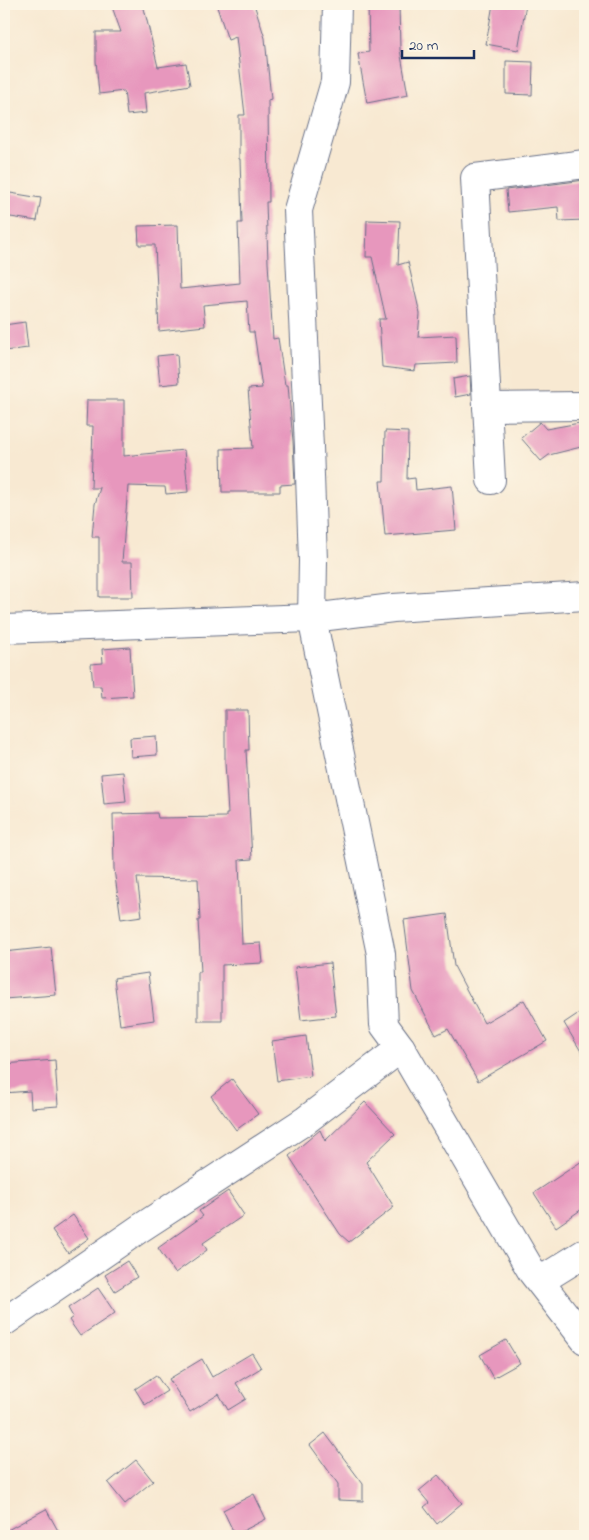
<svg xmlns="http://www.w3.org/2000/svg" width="589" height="1540" font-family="'Indie Flower',sans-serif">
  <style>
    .building { fill: #e797bd }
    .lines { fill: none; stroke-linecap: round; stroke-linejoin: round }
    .minor-casing { stroke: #687087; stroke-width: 30 }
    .minor { stroke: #fff; stroke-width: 28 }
  </style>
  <rect width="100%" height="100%" fill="#fcf5e5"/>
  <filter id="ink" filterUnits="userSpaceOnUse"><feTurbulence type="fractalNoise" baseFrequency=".02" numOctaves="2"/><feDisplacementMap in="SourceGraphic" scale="10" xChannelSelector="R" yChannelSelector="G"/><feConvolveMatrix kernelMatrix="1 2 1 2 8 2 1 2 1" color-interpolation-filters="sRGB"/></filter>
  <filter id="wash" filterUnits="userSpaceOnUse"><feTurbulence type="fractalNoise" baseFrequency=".0096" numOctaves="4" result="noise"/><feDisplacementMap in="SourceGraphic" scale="20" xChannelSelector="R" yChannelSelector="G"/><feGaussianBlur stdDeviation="1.12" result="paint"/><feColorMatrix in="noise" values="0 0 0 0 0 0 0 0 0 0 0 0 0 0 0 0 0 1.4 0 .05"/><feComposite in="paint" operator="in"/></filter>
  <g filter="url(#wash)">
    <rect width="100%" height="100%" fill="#f8e9d2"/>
    <g id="blocks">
      <g class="building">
        <polygon points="111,4 143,4 158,67 186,63 190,85 144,93 146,113 127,115 124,91 99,94 96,61 96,32 121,32"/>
        <polygon points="216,4 254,4 265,38 271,99 268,100 269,202 266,202 268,263 273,339 278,338 285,385 288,385 293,441 295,484 280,485 280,492 222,492 221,449 253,448 248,389 262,388 254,332 249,332 247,301 203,305 205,326 159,331 155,245 139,245 138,226 178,225 180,289 240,283 238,223 242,223 240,159 239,159 239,115 245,115 236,37 228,40"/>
        <polygon points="368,4 399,4 400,50 408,95 367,103 358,54 369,52"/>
        <polygon points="493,4 526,4 518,50 486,44"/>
        <polygon points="506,61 533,62 532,95 506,94"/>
        <polygon points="585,180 585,220 559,221 558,207 508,212 506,190"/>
        <polygon points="4,192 41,198 37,221 4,216"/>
        <polygon points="367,220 400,221 398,265 408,262 420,314 418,337 456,335 457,363 416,365 415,371 382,367 379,319 386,319 372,257 366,257"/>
        <polygon points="25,322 28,348 4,351 4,325"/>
        <polygon points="177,354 179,383 160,385 157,356"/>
        <polygon points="470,376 471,394 455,397 453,379"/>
        <polygon points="87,400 124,400 124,456 184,450 188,492 166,494 165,487 128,486 122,562 132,562 133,597 99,597 99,537 92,537 95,504 100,488 91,488 93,426 86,426"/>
        <polygon points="540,422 546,429 585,422 585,446 549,455 541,461 521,438"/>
        <polygon points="385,431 408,432 407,479 415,478 416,490 452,486 456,530 385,536 380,481 384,481"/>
        <polygon points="130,647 133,696 102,698 101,686 93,686 91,664 103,663 102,649"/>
        <polygon points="225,710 248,710 249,750 246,750 252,859 239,860 242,944 261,943 263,963 222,965 222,1021 198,1021 198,972 201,972 198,920 200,920 198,879 137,878 142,916 121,919 114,869 113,814 157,813 158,818 226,817 226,814 228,814 225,762"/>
        <polygon points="156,736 157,755 131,757 130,738"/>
        <polygon points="123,772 126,802 104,804 101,774"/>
        <polygon points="447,914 454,966 484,1023 524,1000 547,1041 478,1081 448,1029 436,1035 413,991 404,920"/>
        <polygon points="51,947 56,995 4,999 4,952"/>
        <polygon points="330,963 336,1016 301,1020 295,967"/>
        <polygon points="148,973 154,1020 120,1025 114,978"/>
        <polygon points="585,1009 585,1058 564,1023"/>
        <polygon points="306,1036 311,1076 277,1081 272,1041"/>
        <polygon points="55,1060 58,1106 31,1108 30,1091 4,1093 4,1064"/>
        <polygon points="232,1079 258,1114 236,1130 211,1096"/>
        <polygon points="365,1102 395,1134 366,1162 394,1207 349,1242 340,1234 289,1156 320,1130 325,1141"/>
        <polygon points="585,1159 585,1207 556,1227 534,1193"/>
        <polygon points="228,1191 244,1215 203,1243 207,1250 175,1273 158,1248 203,1216 199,1211"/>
        <polygon points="73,1215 89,1238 68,1253 52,1230"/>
        <polygon points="127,1261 137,1277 115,1291 105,1275"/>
        <polygon points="98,1288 115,1313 80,1336 69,1320 73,1317 68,1308"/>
        <polygon points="506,1340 520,1363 493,1378 480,1355"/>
        <polygon points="252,1353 261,1368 236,1383 246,1399 228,1410 219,1394 190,1412 169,1379 202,1359 212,1377"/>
        <polygon points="156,1375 167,1391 145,1405 135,1389"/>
        <polygon points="325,1433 363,1484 363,1501 338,1500 338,1484 310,1445"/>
        <polygon points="136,1460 153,1481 125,1504 108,1483"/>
        <polygon points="438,1475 462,1503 437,1524 424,1507 429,1503 419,1491"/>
        <polygon points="254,1494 266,1519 235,1535 223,1510"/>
        <polygon points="46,1509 61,1536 4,1536 4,1532"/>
      </g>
    </g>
  </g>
  <g filter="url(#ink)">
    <use href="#blocks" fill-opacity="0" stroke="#687087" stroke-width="1"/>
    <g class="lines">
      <g class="minor-casing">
        <g id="minor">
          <polyline points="337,4 335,82 298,210 309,447 313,561 312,618 381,954 384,1025 401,1048 532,1272 585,1340"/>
          <polyline points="487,407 585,406"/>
          <polyline points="491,480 475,178 585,164"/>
          <polyline points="4,629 312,618 393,608 585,596"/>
          <polyline points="540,1281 585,1253"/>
          <polyline points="4,1322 139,1229 306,1120 401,1048"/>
        </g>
      </g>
      <use href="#minor" class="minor"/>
    </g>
  </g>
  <rect width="589" height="1540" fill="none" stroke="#fcf5e5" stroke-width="20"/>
  <path d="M402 50v8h72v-8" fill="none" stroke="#1b2f5e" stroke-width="2.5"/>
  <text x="409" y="50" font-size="15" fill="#1b2f5e" stroke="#fcf5e5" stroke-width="4" paint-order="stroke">20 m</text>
</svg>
